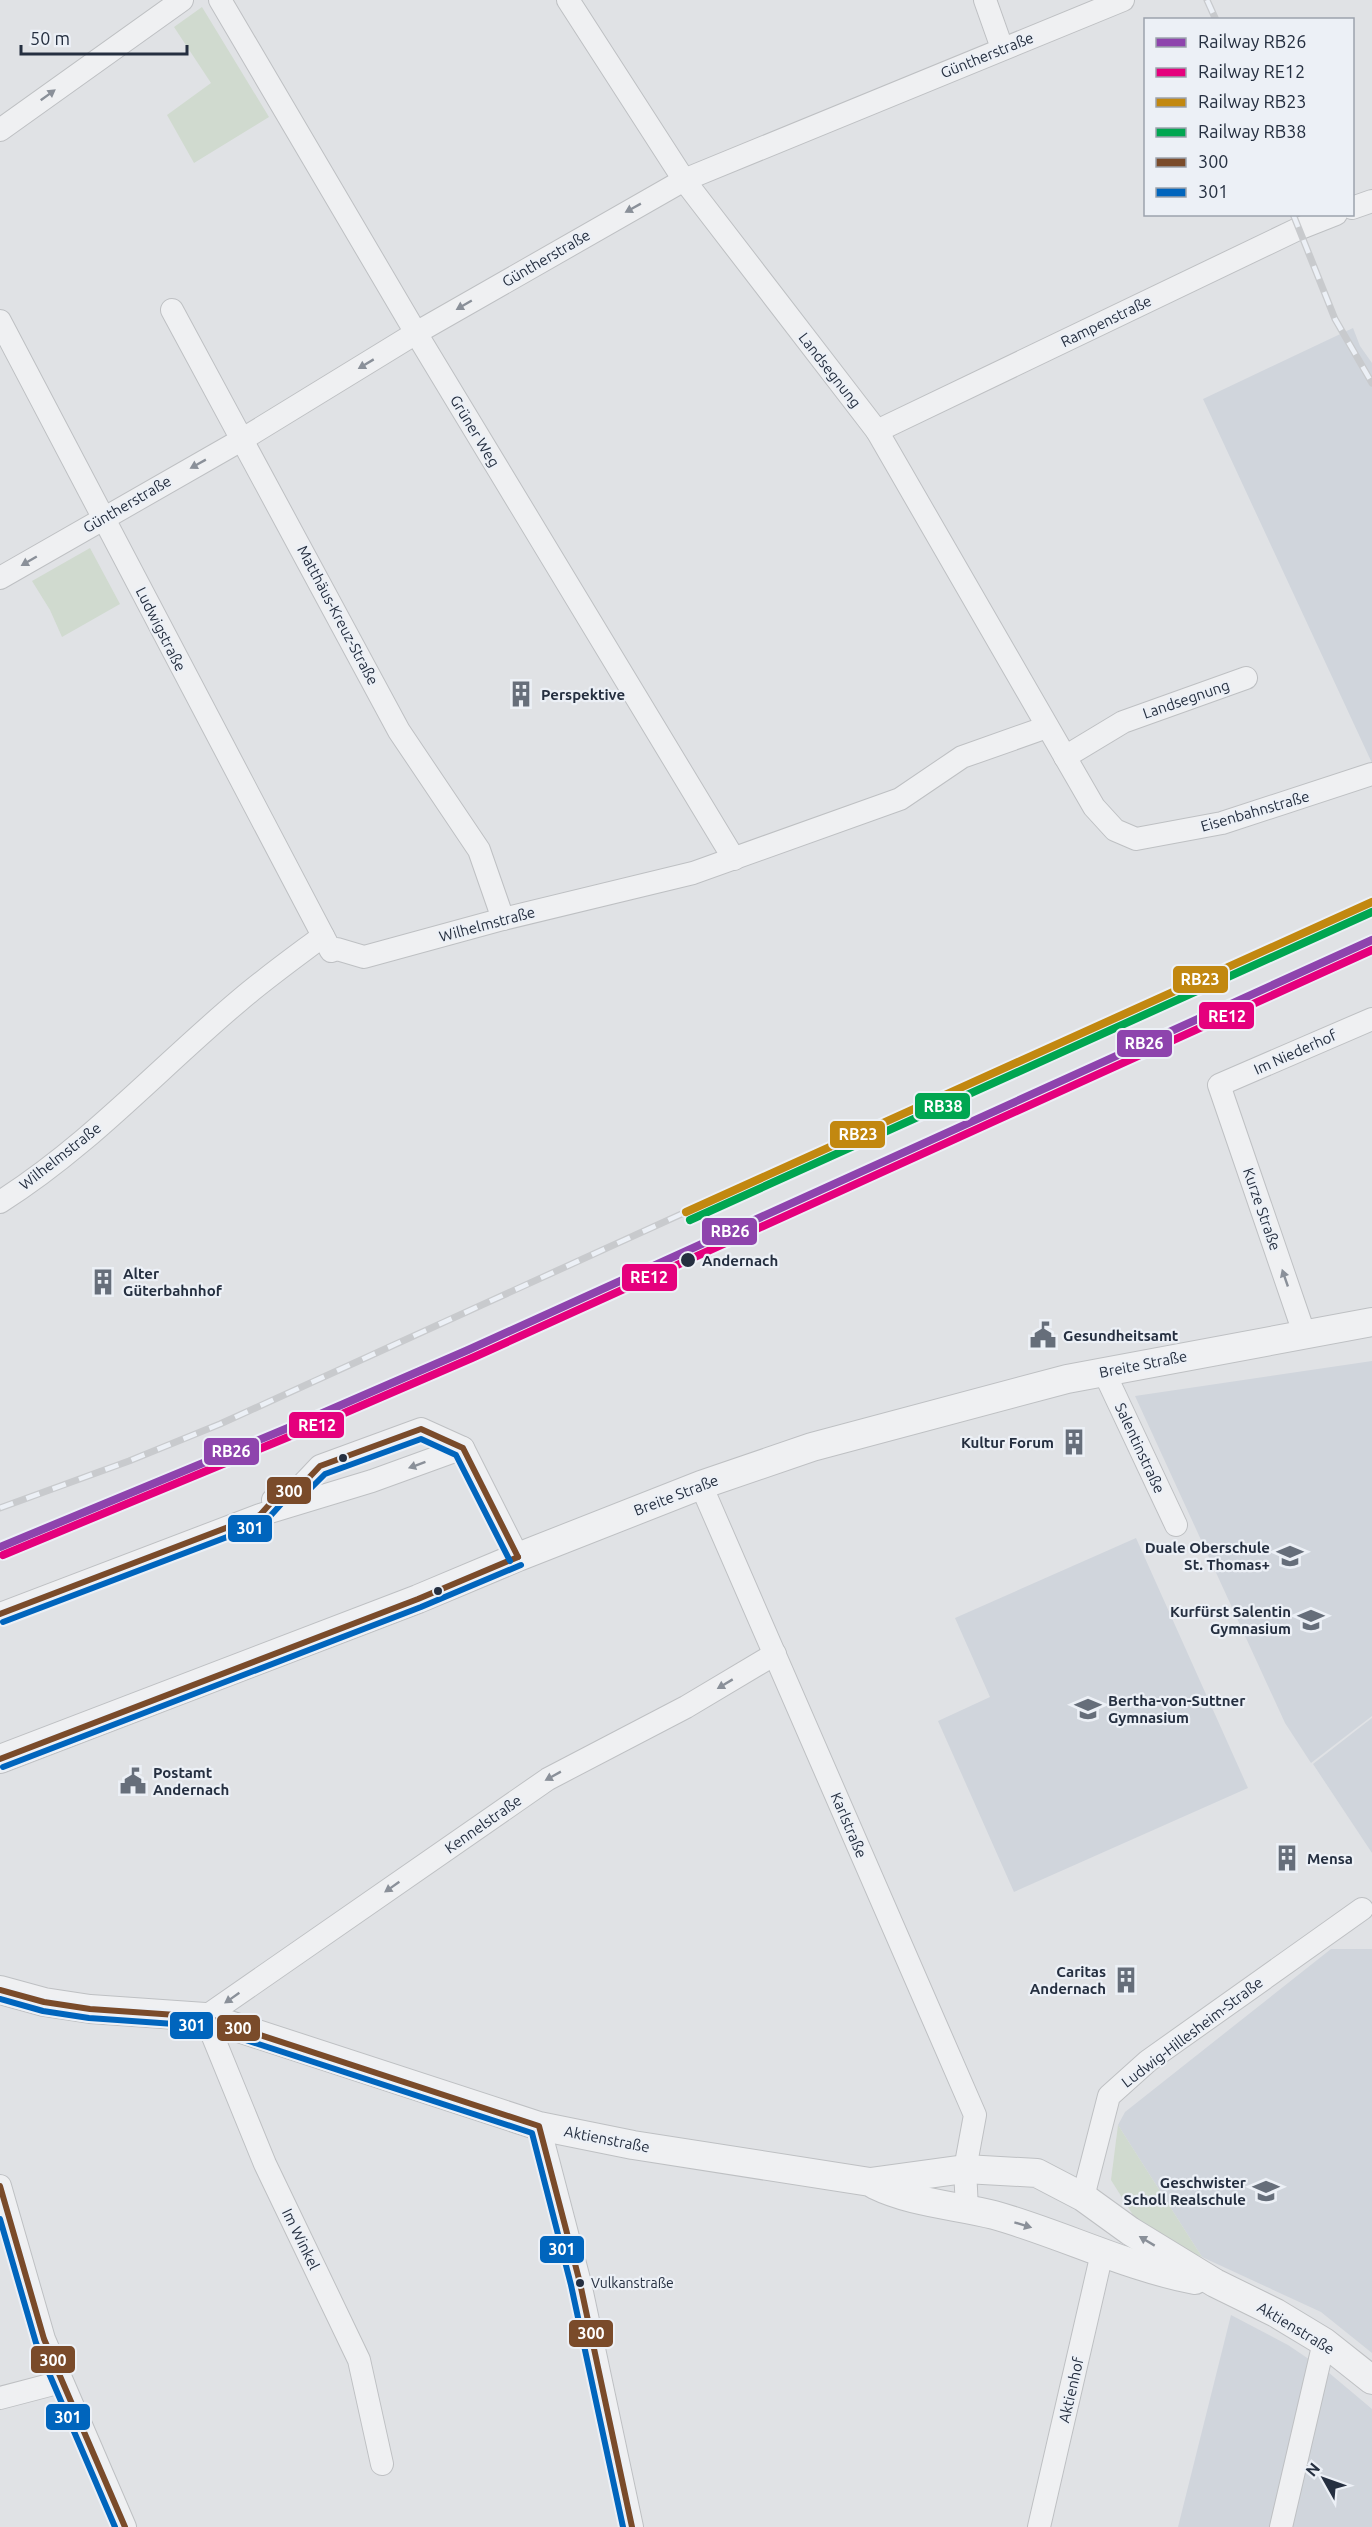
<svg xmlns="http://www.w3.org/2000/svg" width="1372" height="2527" font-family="Ubuntu,sans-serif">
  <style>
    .built { fill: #d0d5dc }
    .green { fill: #d0dacf }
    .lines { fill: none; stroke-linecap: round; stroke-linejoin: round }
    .minor-casing { stroke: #bec0c3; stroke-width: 24 }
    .tertiary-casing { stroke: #bec0c3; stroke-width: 30 }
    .minor { stroke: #eff0f2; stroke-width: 22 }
    .tertiary { stroke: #eff0f2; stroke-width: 28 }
    .rail-casing { stroke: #c8cacd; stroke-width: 7 }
    .rail { stroke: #ecf0f6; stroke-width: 4.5; stroke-dasharray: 14; stroke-linecap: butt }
    .bus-1-casing { stroke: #ecf0f6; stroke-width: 10 }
    .bus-2-casing { stroke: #ecf0f6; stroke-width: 10 }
    .bus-1 { stroke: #7a4b2a; stroke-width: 6 }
    .bus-2 { stroke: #0065bd; stroke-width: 6 }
    .rail-1-casing { stroke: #ecf0f6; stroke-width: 12 }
    .rail-2-casing { stroke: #ecf0f6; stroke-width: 12 }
    .rail-3-casing { stroke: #ecf0f6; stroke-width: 12 }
    .rail-4-casing { stroke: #ecf0f6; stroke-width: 12 }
    .rail-1 { stroke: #8e44ad; stroke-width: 8 }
    .rail-2 { stroke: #e5007d; stroke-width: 8 }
    .rail-3 { stroke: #c28810; stroke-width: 8 }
    .rail-4 { stroke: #00a651; stroke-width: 8 }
    .oneway { fill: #8a9099 }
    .stop-dot { fill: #252f40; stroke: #ecf0f6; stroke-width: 2 }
    .labels { text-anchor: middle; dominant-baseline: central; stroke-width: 4.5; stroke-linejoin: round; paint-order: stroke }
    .bus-label { font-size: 14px; fill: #252f40; stroke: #ecf0f6; text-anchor: start }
    .street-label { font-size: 15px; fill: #252f40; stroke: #ecf0f6 }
    .poi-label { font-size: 15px; font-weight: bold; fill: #252f40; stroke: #ecf0f6; text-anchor: start }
    .stop-label { font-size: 15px; font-weight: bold; fill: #252f40; stroke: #ecf0f6; text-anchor: start }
    .line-badge { stroke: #ecf0f6; stroke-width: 2 }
    .badge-label { font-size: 16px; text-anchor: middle; font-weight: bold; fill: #fff }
  </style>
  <rect width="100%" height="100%" fill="#e0e2e5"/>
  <g class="built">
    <polygon points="1353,328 1360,346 1372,363 1372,763 1203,399"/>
    <polygon points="1372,1361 1372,1716 1311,1763 1285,1723 1135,1396"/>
    <polygon points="1136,1538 1248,1788 1014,1892 938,1721 990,1697 955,1618"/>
    <polygon points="1372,1718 1372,1853 1313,1764"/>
    <polygon points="1331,1949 1372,1949 1372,2353 1321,2312 1202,2257 1118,2125 1125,2112"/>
    <polygon points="1231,2315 1288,2345 1328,2372 1372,2409 1372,2527 1178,2527"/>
  </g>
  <g class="green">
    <polygon points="202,7 269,117 194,163 167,115 211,83 174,27"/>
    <polygon points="90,548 120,604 62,637 50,610 32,581"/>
    <polygon points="1118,2125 1202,2257 1143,2231 1111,2180"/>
  </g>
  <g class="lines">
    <g class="minor-casing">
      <g id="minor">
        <polyline points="220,0 416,333 734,859"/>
        <polyline points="568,0 684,180 877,431 1094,807 1115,830 1136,839 1222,823 1372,774"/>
        <polyline points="985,0 1002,48"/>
        <polyline points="0,130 182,0"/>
        <polyline points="1352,208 1372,201"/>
        <polyline points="172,310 399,731 479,850 503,919"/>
        <polyline points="0,321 331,951 337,949 364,957 503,919 693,873 900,799 962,757 1047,727"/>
        <polyline points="877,431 1298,229 1336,214"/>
        <polyline points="0,578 243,439 416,333 684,180 1123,0"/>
        <polyline points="1065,757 1123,722 1246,678"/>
        <path d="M0 1202C89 1146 160 1067 240 1000 267 977 295 957 323 936"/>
        <polyline points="1304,1333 1219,1085 1372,1019"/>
        <polyline points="1104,1372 1176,1525"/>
        <polyline points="701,1485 975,2115 965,2169 967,2209"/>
        <polyline points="273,1500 277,1496 302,1485 320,1466 421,1429 463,1448 518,1557"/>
        <polyline points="0,1614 260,1515 372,1481 463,1448"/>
        <polyline points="539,2126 580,2283 632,2527"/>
        <polyline points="0,2186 44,2339 125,2527"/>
        <polyline points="1083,2197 1109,2096 1148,2061 1362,1909"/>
        <polyline points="0,2398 61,2382"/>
        <polyline points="382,2464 359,2360 265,2164 205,2017 548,1779 686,1707 775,1654"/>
        <polyline points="1039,2527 1102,2253"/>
        <polyline points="1281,2527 1324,2342"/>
      </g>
    </g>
    <g class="tertiary-casing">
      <g id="tertiary">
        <polyline points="0,1759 418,1599 518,1557 701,1485 812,1447 1067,1379 1372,1322"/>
        <polyline points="0,1990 44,2002 90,2009 205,2017 539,2126 633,2145 870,2182 965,2169 1037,2173 1083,2197 1130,2231 1215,2283 1276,2313 1324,2342 1372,2380"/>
        <path d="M875 2185C912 2203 955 2205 994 2215 1062 2234 1126 2267 1195 2280"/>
      </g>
    </g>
    <use href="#minor" class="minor"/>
    <use href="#tertiary" class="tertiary"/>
    <g class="rail-casing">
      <g id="rail">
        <polyline points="1207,0 1216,20"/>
        <polyline points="1293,214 1335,319 1372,383"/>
        <polyline points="0,1508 129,1461 220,1424 686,1212"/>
      </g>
    </g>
    <use href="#rail" class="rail"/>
    <g class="bus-1-casing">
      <g id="bus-1">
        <polyline points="0,1614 260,1515 277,1496 302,1485 320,1466 421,1429 463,1448 518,1557"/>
        <polyline points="0,1759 418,1599 518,1557"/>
        <polyline points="0,1990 44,2002 90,2009 205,2017 539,2126 580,2283 632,2527"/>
        <polyline points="0,2186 44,2339 125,2527"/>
      </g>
    </g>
    <g class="bus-2-casing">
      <g id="bus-2">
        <polyline points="3,1622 264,1523 282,1503 307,1492 325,1474 421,1439 456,1455 510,1561"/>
        <polyline points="3,1767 421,1607 521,1565"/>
        <polyline points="0,1999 43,2011 89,2018 203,2026 532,2133 571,2285 623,2527"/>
        <polyline points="0,2219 36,2343 115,2527"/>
      </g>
    </g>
    <use href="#bus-1" class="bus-1"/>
    <use href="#bus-2" class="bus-2"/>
    <g class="rail-1-casing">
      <polyline id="rail-1" points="0,1547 295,1425 468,1350 1372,940"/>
    </g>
    <g class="rail-2-casing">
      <polyline id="rail-2" points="3,1555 298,1433 472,1358 1372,950"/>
    </g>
    <g class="rail-3-casing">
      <polyline id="rail-3" points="686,1212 1372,902"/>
    </g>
    <g class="rail-4-casing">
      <polyline id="rail-4" points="690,1220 1372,912"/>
    </g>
    <use href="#rail-1" class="rail-1"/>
    <use href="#rail-2" class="rail-2"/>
    <use href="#rail-3" class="rail-3"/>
    <use href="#rail-4" class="rail-4"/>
  </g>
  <defs><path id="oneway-solid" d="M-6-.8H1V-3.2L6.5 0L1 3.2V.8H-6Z" transform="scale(1.5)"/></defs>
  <g class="oneway">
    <use href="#oneway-solid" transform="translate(48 95) rotate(-36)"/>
    <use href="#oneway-solid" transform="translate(633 208) rotate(151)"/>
    <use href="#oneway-solid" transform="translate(464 305) rotate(150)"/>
    <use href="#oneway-solid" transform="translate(366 364) rotate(149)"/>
    <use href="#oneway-solid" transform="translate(198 464) rotate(151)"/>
    <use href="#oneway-solid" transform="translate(29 561) rotate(150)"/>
    <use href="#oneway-solid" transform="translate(1285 1278) rotate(-109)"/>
    <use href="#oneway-solid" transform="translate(417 1465) rotate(160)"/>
    <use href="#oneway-solid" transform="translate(725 1684) rotate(149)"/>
    <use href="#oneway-solid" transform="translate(553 1776) rotate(151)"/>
    <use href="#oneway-solid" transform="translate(392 1887) rotate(145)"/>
    <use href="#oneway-solid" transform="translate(232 1998) rotate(145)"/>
    <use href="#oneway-solid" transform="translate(1023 2225) rotate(17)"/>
    <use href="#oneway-solid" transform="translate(1147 2241) rotate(-149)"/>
  </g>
  <defs>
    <g id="building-bare" transform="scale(2.07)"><path d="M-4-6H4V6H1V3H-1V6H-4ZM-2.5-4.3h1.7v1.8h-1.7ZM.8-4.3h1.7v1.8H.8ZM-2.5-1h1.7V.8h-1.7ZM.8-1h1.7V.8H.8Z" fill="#666e7a" stroke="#ecf0f6" stroke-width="2.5" paint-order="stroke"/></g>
    <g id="civic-bare" transform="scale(2.07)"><path d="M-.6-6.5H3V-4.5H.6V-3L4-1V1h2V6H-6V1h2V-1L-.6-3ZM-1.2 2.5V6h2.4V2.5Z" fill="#666e7a" stroke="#ecf0f6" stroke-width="2.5" paint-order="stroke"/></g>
    <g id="school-bare" transform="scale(2.07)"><path d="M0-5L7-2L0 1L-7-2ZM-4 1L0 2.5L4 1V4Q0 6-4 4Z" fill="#666e7a" stroke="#ecf0f6" stroke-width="2.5" paint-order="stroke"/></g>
  </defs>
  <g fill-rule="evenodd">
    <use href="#building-bare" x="521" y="694"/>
    <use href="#building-bare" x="103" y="1282"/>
    <use href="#civic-bare" x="1043" y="1335"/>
    <use href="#building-bare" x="1074" y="1442"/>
    <use href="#school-bare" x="1290" y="1556"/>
    <use href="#school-bare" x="1311" y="1620"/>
    <use href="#school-bare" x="1088" y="1709"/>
    <use href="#civic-bare" x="133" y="1781"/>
    <use href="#building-bare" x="1287" y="1858"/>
    <use href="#building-bare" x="1126" y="1980"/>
    <use href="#school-bare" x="1266" y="2191"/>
  </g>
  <g class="stop-dot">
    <circle cx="688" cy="1260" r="8"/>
    <circle cx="343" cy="1458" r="5"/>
    <circle cx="438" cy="1591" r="5"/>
    <circle cx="580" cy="2283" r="5"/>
  </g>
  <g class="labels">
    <g class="bus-label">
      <text x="591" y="2283">Vulkanstraße</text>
    </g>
    <g class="street-label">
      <text transform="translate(987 55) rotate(-22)">Güntherstraße</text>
      <text transform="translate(546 258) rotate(-30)">Güntherstraße</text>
      <text transform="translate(1106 321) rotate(-26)">Rampenstraße</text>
      <text transform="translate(830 370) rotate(52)">Landsegnung</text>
      <text transform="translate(475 431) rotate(59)">Grüner Weg</text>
      <text transform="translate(127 504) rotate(-30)">Güntherstraße</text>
      <text transform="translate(338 615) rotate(62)">Matthäus-Kreuz-Straße</text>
      <text transform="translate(161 629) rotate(63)">Ludwigstraße</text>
      <text transform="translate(1186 699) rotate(-19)">Landsegnung</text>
      <text transform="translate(1255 811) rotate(-16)">Eisenbahnstraße</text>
      <text transform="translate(487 924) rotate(-15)">Wilhelmstraße</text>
      <text transform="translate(1295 1052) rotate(-24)">Im Niederhof</text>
      <text transform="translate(60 1156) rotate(-38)">Wilhelmstraße</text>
      <text transform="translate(1262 1209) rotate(71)">Kurze Straße</text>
      <text transform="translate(1143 1364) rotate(-11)">Breite Straße</text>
      <text transform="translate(1140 1448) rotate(65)">Salentinstraße</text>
      <text transform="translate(676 1495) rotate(-21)">Breite Straße</text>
      <text transform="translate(483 1824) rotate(-35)">Kennelstraße</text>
      <text transform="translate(849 1825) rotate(67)">Karlstraße</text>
      <text transform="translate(1192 2032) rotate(-37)">Ludwig-Hillesheim-Straße</text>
      <text transform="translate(607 2139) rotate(11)">Aktienstraße</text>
      <text transform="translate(301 2239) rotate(64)">Im Winkel</text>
      <text transform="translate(1296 2328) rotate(31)">Aktienstraße</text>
      <text transform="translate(1071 2390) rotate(-77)">Aktienhof</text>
    </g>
    <g class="poi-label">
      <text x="541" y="694">Perspektive</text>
      <text x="123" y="1273">Alter<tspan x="123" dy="17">Güterbahnhof</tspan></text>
      <text x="1063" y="1335">Gesundheitsamt</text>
      <text x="1054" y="1442" text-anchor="end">Kultur Forum</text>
      <text x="1270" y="1547" text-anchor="end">Duale Oberschule<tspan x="1270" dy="17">St. Thomas+</tspan></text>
      <text x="1291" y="1611" text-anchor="end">Kurfürst Salentin<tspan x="1291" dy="17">Gymnasium</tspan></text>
      <text x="1108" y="1700">Bertha-von-Suttner<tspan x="1108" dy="17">Gymnasium</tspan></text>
      <text x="153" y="1772">Postamt<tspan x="153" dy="17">Andernach</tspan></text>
      <text x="1307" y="1858">Mensa</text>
      <text x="1106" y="1971" text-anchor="end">Caritas<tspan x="1106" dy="17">Andernach</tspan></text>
      <text x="1246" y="2182" text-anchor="end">Geschwister<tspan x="1246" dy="17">Scholl Realschule</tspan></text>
    </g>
    <g class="stop-label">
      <text x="702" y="1260">Andernach</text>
    </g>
  </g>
  <g class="line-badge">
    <rect x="1172" y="965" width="57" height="29" rx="6" fill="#c28810"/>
    <rect x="1198" y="1001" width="57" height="29" rx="6" fill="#e5007d"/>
    <rect x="1116" y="1029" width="57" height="29" rx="6" fill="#8e44ad"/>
    <rect x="914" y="1092" width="57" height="28" rx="6" fill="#00a651"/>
    <rect x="829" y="1120" width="57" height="29" rx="6" fill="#c28810"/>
    <rect x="701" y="1217" width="57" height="29" rx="6" fill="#8e44ad"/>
    <rect x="621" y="1263" width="57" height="29" rx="6" fill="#e5007d"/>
    <rect x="288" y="1411" width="57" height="28" rx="6" fill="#e5007d"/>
    <rect x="203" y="1437" width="57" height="29" rx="6" fill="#8e44ad"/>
    <rect x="266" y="1476" width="46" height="29" rx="6" fill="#7a4b2a"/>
    <rect x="227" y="1514" width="46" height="29" rx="6" fill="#0065bd"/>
    <rect x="169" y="2011" width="45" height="29" rx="6" fill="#0065bd"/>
    <rect x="216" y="2014" width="45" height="28" rx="6" fill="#7a4b2a"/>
    <rect x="539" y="2235" width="46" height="29" rx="6" fill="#0065bd"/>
    <rect x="568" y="2319" width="46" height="29" rx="6" fill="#7a4b2a"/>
    <rect x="30" y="2345" width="46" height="29" rx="6" fill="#7a4b2a"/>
    <rect x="45" y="2403" width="46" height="28" rx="6" fill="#0065bd"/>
  </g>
  <g class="badge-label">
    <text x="1200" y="985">RB23</text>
    <text x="1227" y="1022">RE12</text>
    <text x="1144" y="1049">RB26</text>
    <text x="943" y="1112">RB38</text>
    <text x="858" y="1140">RB23</text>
    <text x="730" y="1237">RB26</text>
    <text x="649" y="1283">RE12</text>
    <text x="317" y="1431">RE12</text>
    <text x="231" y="1457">RB26</text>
    <text x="289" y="1497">300</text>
    <text x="250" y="1534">301</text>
    <text x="192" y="2031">301</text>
    <text x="238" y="2034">300</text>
    <text x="562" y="2255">301</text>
    <text x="591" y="2339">300</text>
    <text x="53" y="2366">300</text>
    <text x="68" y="2423">301</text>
  </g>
  <rect x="1144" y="18" width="210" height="198" fill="#ecf0f6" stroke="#9ca3ad" stroke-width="1.5"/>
  <rect x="1156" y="38" width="30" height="9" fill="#8e44ad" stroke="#9ca3ad" stroke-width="1.5"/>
  <text x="1198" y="48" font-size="18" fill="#252f40">Railway RB26</text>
  <rect x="1156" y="68" width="30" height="9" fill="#e5007d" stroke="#9ca3ad" stroke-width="1.5"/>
  <text x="1198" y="78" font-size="18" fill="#252f40">Railway RE12</text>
  <rect x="1156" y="98" width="30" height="9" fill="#c28810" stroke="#9ca3ad" stroke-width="1.5"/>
  <text x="1198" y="108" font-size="18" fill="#252f40">Railway RB23</text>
  <rect x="1156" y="128" width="30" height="9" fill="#00a651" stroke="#9ca3ad" stroke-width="1.5"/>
  <text x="1198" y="138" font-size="18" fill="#252f40">Railway RB38</text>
  <rect x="1156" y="158" width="30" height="9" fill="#7a4b2a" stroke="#9ca3ad" stroke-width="1.5"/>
  <text x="1198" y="168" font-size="18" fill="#252f40">300</text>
  <rect x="1156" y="188" width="30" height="9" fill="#0065bd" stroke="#9ca3ad" stroke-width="1.5"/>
  <text x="1198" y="198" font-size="18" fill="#252f40">301</text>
  <g transform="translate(1324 2479) rotate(310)" stroke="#ecf0f6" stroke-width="4.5" paint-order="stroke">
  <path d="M0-4.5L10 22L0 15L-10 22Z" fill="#252f40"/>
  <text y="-9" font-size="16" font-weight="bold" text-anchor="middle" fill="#252f40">N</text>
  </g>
  <path d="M21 45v9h166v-9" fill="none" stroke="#252f40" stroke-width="3"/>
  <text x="30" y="45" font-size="18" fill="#252f40" stroke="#ecf0f6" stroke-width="4.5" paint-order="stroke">50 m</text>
</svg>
